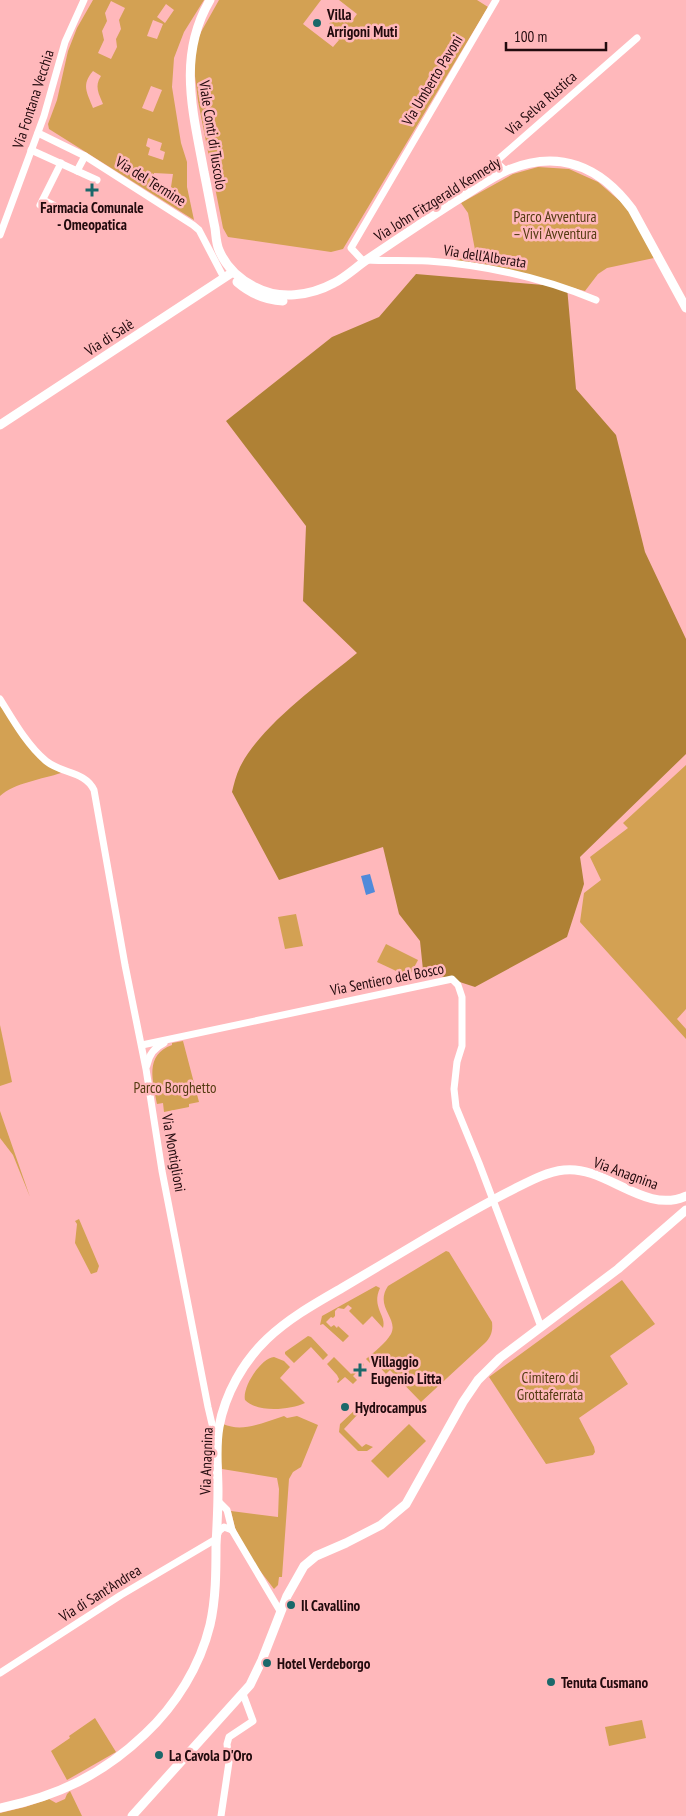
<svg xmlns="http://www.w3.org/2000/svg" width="686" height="1816" font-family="'PT Sans Narrow',sans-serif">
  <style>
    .green { fill: #d3a153; fill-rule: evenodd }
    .forest { fill: #af8135 }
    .water { fill: #508ada }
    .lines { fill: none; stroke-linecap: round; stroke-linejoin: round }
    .minor { stroke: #fff; stroke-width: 7 }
    .major { stroke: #fff; stroke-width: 9 }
    .poi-dot { fill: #1b686a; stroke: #ffb8bb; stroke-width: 2 }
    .labels { text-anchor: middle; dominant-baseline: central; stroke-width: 5; stroke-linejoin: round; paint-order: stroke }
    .poi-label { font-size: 15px; font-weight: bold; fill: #220a0d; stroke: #ffb8bb; text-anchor: start }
    .street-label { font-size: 15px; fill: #220a0d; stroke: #ffb8bb }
    .park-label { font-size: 15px; fill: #543b11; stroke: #ffb8bb }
  </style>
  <rect width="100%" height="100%" fill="#ffb8bb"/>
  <g class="green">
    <path d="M93 0H204L184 32 174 58 172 87 181 143 187 162V187L194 220 49 129 48 124 57 100 68 51 77 28ZM111 1 125 8 119 20 121 29 116 39 117 47 111 59 98 53 104 40 102 31 107 21 105 13ZM166 4 174 10 165 23 157 17ZM153 20 163 24 157 39 147 36ZM93 71 101 76C94 86 99 94 103 104L93 108C87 92 81 85 93 71ZM151 86 162 90 153 112 142 108ZM148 138 162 143 160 150 165 152 163 160 148 155 150 148 146 146ZM154 173 173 174 171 187 179 192 174 201 161 195 165 188 160 187 161 182 154 181Z"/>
    <polygon points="219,0 321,0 303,24 333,47 339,40 335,36 338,31 329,24 339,12 352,21 357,14 339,0 477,0 488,7 343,249 331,252 228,237 223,228 198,101 194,68 197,42 201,32"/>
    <polygon points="538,167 569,169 598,182 628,208 654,258 607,268 598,274 585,291 475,263 451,261 476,255 468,213 461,203 513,174"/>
    <path d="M0 704 16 730 61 773C43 779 14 783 0 796Z"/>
    <polygon points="686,765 686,1009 677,1019 686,1029 686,1039 580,922 584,893 601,880 590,857 628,828 623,823"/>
    <polygon points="296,914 303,946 285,949 278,917"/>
    <polygon points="386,944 418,960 409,977 377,962"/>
    <polygon points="0,1025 12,1082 0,1086"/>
    <path d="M183 1041 199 1102 189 1104V1107L164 1112 163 1103 157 1104C153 1081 144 1055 172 1045V1043Z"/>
    <polygon points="0,1111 30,1197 13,1155 0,1138"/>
    <polygon points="79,1219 99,1266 97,1272 91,1274 75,1243 77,1224 75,1221"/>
    <path d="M446 1251 449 1252 492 1322C493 1331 491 1337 485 1343L421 1402 390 1370 386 1374 373 1360 370 1363 366 1359C374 1352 386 1343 391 1334 399 1318 374 1307 388 1286Z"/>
    <polygon points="622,1280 655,1324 610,1356 628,1384 579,1418 594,1447 595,1452 593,1455 546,1464 489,1377"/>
    <path d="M376 1286 380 1288C371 1307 387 1316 383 1328L372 1316 363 1325 349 1311 352 1308 348 1305 344 1309 338 1308 335 1311V1316L333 1318 331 1317 326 1322 331 1327 334 1325 337 1328 338 1326 349 1336 343 1342 323 1324 320 1325 322 1316Z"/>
    <polygon points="308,1336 311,1337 328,1355 323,1360 311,1347 294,1363 285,1354 285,1352"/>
    <path d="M274 1357 284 1361 290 1367 280 1378 305 1403C290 1410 257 1413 245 1400 242 1387 261 1358 274 1357Z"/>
    <polygon points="334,1357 351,1374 363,1363 364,1365 353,1376 357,1380 353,1384 345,1377 338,1383 337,1382 339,1379 337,1375 327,1364"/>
    <polygon points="355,1410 358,1414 344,1429 362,1447 366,1444 373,1447 367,1451 358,1451 339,1432 340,1424"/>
    <path d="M284 1416 287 1418 297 1416 318 1425 301 1467 293 1472 289 1479 282 1577H279L278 1585 274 1589 251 1559 235 1528 231 1511 278 1517 279 1489 277 1478 222 1469 220 1454 223 1424C243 1433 264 1422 284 1416Z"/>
    <polygon points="409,1424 426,1441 388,1478 371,1461"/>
    <polygon points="95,1718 116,1752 67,1780 51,1751 70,1738 69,1736"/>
    <polygon points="642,1720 646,1738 609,1746 605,1727"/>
    <polygon points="70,1791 82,1816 0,1816 0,1813 25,1807 49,1799 56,1803 65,1799 67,1794"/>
  </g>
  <path class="forest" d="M416 274 567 287 576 389 616 435 645 552 686 639V754L580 857 584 884 567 937 475 987 423 970 420 941 399 914 383 847 279 880 232 792C234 784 236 775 240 767 261 725 321 683 357 653L303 601 306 526 226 421 332 337 379 317Z"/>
  <polygon class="water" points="370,874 375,892 366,895 361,876"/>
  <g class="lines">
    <g class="minor">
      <polyline points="38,133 85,156 193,225 199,230 224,278"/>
      <polyline points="31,150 97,180"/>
      <polyline points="77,171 85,156"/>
      <polyline points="506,171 498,164 498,160 501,157 637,38"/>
      <polyline points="43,200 57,207"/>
      <polyline points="40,205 61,163"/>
      <polyline points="0,235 44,116 65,42 84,0"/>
      <path d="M366 260C386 261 407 260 428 261 485 265 543 278 596 300"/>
      <polyline points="364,262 351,248 496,0"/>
      <path d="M0 699C13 720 27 745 46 761 62 774 85 771 94 790L125 965 146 1069 162 1171 208 1407 216 1441"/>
      <polyline points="142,1045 452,979 458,985 462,997 462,1046 457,1062 454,1089 456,1107 479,1163 541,1327"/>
      <path d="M147 1065C149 1055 155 1047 164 1043"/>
      <polyline points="218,1501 227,1510 232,1530 280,1611"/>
      <polyline points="0,1673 121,1595 216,1539 219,1531 224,1527 232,1530"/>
      <polyline points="221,1816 229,1762 227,1744 229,1737 253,1721 243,1694"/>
    </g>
    <g class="major">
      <path d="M210 0C177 56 193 112 204 172 208 191 211 209 215 228 216 235 216 243 219 250 226 267 239 279 255 287 279 300 310 296 334 283 346 277 356 267 368 259 399 238 430 217 462 197 477 188 492 177 508 170 559 149 600 166 632 209L686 308"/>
      <path d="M237 282C251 294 265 300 283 301"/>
      <polyline points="0,425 233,272"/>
      <path d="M0 1808C58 1796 102 1775 145 1734 176 1705 200 1666 210 1625 216 1599 216 1571 216 1545 217 1527 218 1509 218 1491 218 1470 215 1448 219 1427 225 1394 243 1362 267 1339 289 1318 316 1303 342 1288 367 1273 391 1259 416 1244 448 1225 480 1206 514 1189 530 1181 546 1172 564 1170 606 1165 644 1215 686 1196"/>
      <polyline points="132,1816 250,1685 262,1660 287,1596 304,1566 316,1556 346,1543 381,1525 406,1504 463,1402 478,1380 500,1358 618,1269 686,1210"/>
    </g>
  </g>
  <g class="poi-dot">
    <circle cx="317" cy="23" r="5"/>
    <path d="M89.5 182.5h5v5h5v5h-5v5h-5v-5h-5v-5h5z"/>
    <path d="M357.5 1362.5h5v5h5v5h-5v5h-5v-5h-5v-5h5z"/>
    <circle cx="345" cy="1407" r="5"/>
    <circle cx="291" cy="1605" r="5"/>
    <circle cx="267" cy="1663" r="5"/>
    <circle cx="551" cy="1682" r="5"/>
    <circle cx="159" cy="1755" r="5"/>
  </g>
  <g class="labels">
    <g class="poi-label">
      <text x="327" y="14">Villa<tspan x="327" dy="17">Arrigoni Muti</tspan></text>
      <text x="92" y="207" text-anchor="middle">Farmacia Comunale<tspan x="92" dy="17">- Omeopatica</tspan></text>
      <text x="371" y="1361">Villaggio<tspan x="371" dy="17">Eugenio Litta</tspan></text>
      <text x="355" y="1407">Hydrocampus</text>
      <text x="301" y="1605">Il Cavallino</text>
      <text x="277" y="1663">Hotel Verdeborgo</text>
      <text x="561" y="1682">Tenuta Cusmano</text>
      <text x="169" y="1755">La Cavola D'Oro</text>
    </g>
    <g class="street-label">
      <text transform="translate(432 80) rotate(-59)">Via Umberto Pavoni</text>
      <text transform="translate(33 99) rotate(-72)">Via Fontana Vecchia</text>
      <text transform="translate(541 103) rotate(-41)">Via Selva Rustica</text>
      <text transform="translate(213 135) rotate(81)">Viale Conti di Tuscolo</text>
      <text transform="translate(151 181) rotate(32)">Via del Termine</text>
      <text transform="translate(437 199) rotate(-32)">Via John Fitzgerald Kennedy</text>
      <text transform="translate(485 256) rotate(9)">Via dell'Alberata</text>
      <text transform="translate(109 337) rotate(-33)">Via di Salè</text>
      <text transform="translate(387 979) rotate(-11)">Via Sentiero del Bosco</text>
      <text transform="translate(174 1153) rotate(80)">Via Montiglioni</text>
      <text transform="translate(626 1173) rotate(20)">Via Anagnina</text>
      <text transform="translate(206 1461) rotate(-88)">Via Anagnina</text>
      <text transform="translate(100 1593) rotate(-32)">Via di Sant'Andrea</text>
    </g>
    <g class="park-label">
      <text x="555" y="216">Parco Avventura<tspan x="555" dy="17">– Vivi Avventura</tspan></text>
      <text x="175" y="1087">Parco Borghetto</text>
      <text x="550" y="1377">Cimitero di<tspan x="550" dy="17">Grottaferrata</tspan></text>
    </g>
  </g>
  <path d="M506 42v8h100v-8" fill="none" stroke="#220a0d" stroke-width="2.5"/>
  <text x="514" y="42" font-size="15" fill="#220a0d" stroke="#ffb8bb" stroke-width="4" paint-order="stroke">100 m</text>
</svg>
